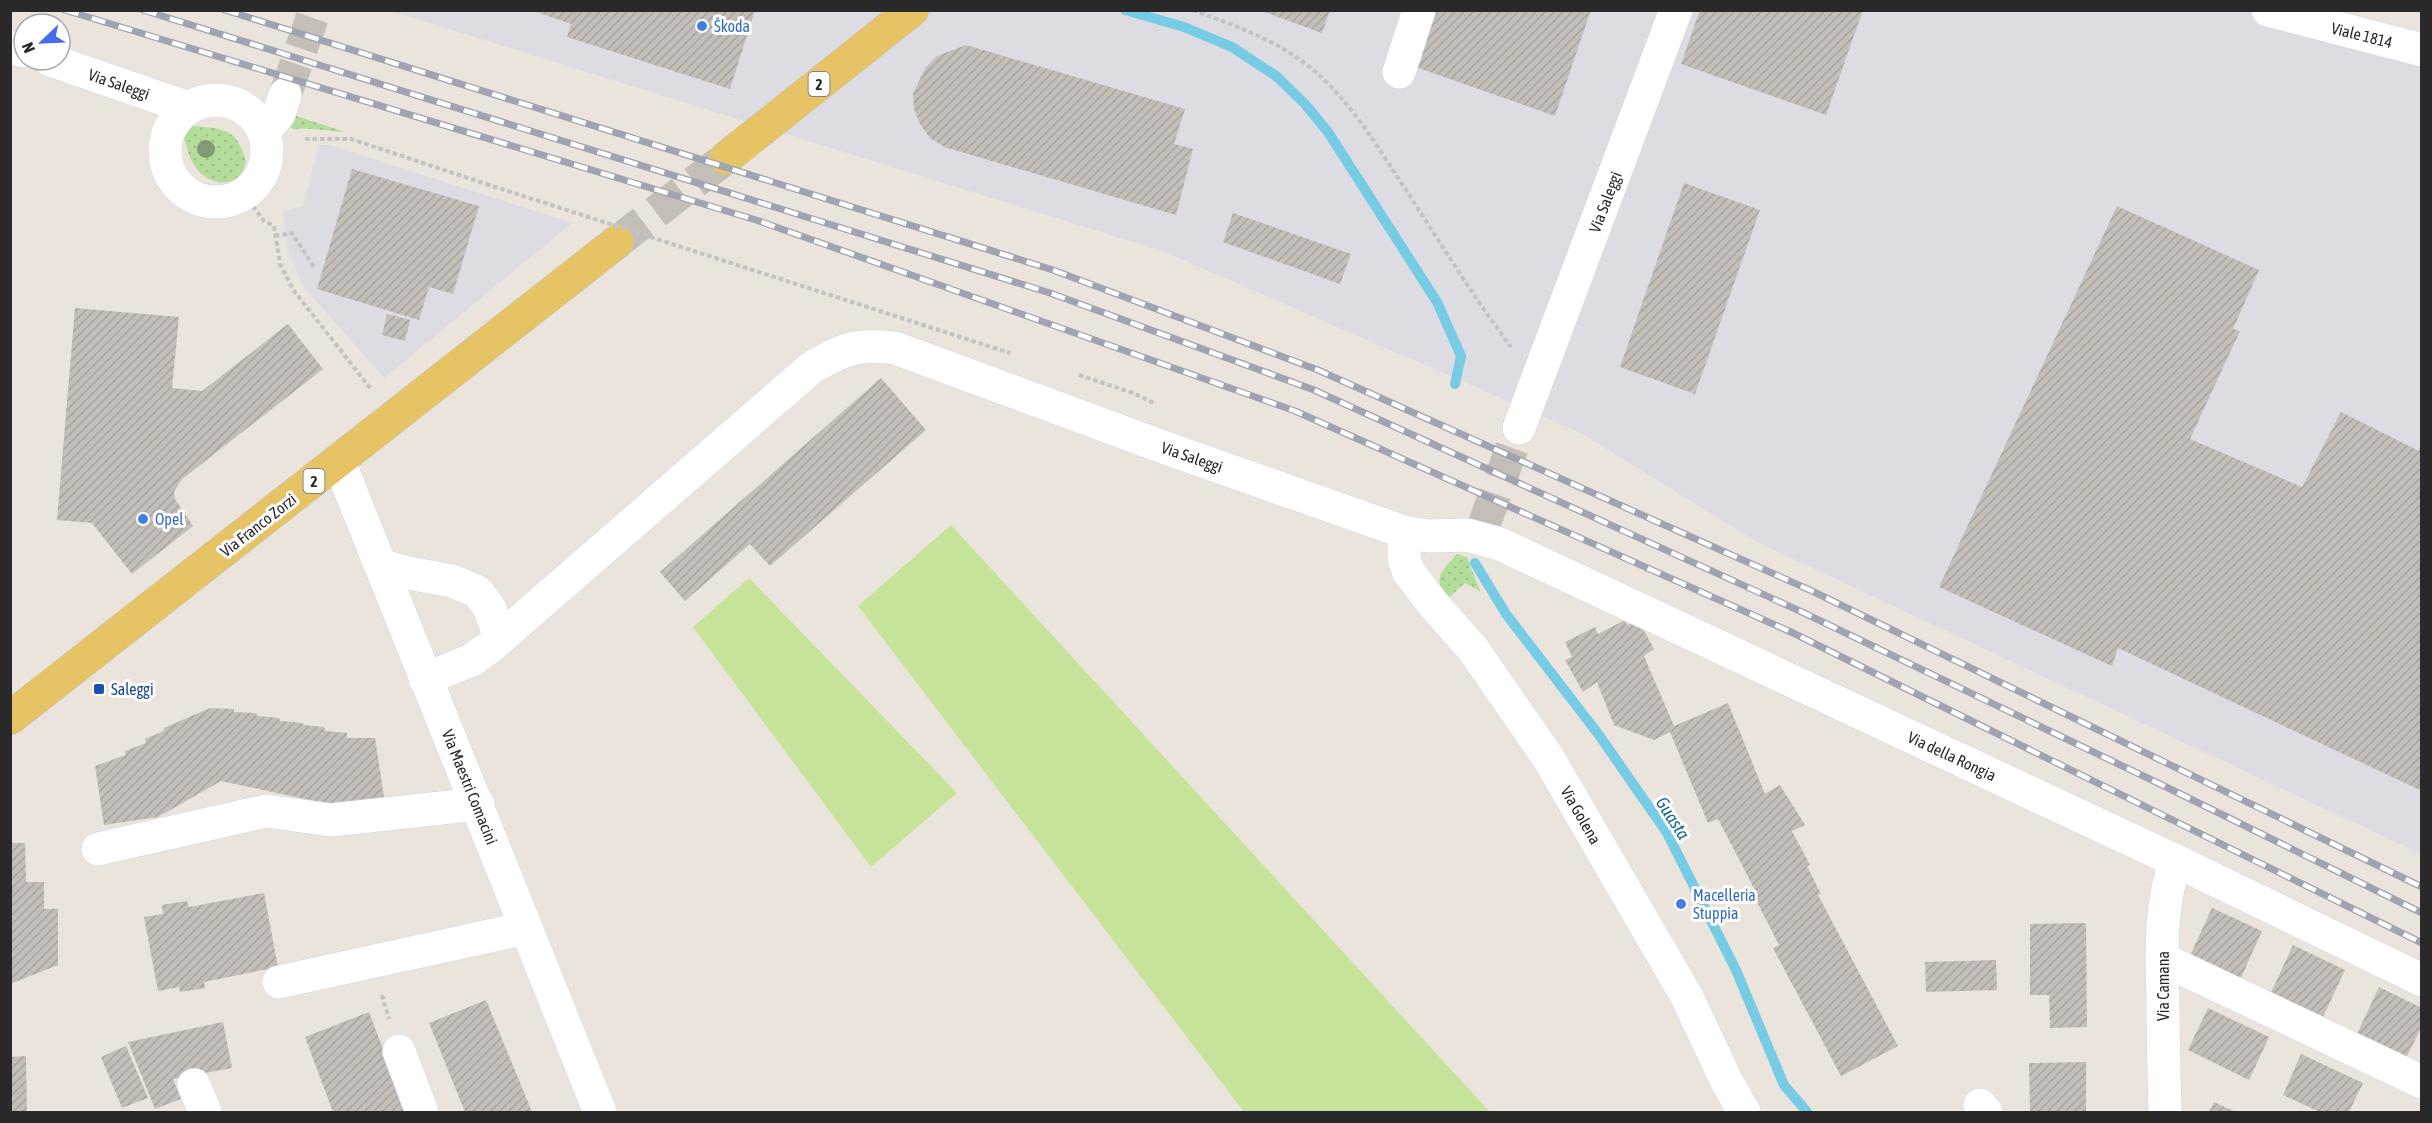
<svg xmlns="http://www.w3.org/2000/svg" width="2432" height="1123" font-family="'Asap Condensed',sans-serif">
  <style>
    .industrial { fill: #dedce3 }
    .grass { fill: url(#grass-dots) }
    .pitch { fill: #c6e499 }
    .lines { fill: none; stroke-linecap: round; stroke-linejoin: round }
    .stream { stroke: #76cbe5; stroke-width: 10 }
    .building { fill: url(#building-hatch) }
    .minor-tunnel { stroke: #c3bfb8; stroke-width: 33; stroke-dasharray: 33 16; stroke-linecap: butt }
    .major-tunnel { stroke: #c3bfb8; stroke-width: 33; stroke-dasharray: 33 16; stroke-linecap: butt }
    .minor-casing { stroke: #d1d5e1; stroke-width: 34 }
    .major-casing { stroke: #c3c3c3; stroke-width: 34 }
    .path { stroke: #c3c3c3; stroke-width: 4; stroke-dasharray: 4.5 3; stroke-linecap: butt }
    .minor { stroke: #fff; stroke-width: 33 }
    .major { stroke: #e6c466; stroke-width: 33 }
    .rail-casing { stroke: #9fa3b2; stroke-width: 7 }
    .rail { stroke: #fff; stroke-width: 4.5; stroke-dasharray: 14; stroke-linecap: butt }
    .path-bridge { stroke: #c3c3c3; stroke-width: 4; stroke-dasharray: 4.5 3; stroke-linecap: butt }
    .tree { fill: #839b74 }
    .shop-dot { fill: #3f7fe0; stroke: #fff; stroke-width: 2 }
    .transit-dot { fill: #1a4fb4; stroke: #fff; stroke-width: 2 }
    .labels { text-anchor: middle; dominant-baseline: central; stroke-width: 6; stroke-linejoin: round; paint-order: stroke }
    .shield { fill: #fff; stroke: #696969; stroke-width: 1.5 }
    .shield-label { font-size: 15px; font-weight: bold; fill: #292929 }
    .shop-label { font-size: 16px; fill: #366cbe; stroke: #fff; text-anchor: start }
    .street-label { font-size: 16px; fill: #292929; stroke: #fff }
    .transit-label { font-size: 16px; fill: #164399; stroke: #fff; text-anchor: start }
    .water-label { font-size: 18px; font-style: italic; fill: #17698f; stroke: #fff }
  </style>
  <defs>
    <pattern id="grass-dots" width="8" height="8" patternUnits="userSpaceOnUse" patternTransform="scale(1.5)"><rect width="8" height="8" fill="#b4dd9c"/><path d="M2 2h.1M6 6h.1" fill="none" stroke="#9bbe86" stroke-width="1.8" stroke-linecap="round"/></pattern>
    <pattern id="building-hatch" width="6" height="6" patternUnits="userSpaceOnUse" patternTransform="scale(1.5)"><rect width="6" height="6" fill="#c3beb8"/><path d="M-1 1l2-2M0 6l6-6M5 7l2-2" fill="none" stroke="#a8a39e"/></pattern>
  </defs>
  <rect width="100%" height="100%" fill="#eae4dc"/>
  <g class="industrial">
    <polygon points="2268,10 2421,50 2421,854 1757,542 1581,433 1165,252 391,11"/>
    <polygon points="319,145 330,145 572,223 384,378 303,286 288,250 283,211 303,206"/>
  </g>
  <g class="grass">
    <path d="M290 114 345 132C327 131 311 127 293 129L289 126Z"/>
    <path d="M187 125C220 130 236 124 246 161 245 165 243 171 241 174 228 189 206 182 196 168 189 159 186 144 182 133L183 128Z"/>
    <path d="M1457 554 1467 557 1480 591 1465 583 1447 599C1432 577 1442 571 1457 554Z"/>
  </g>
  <g class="pitch">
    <polygon points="951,525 1490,1112 1244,1112 858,606"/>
    <polygon points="749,578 957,793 871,867 693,627"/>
  </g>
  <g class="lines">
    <g class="stream">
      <polyline points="1125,10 1184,27 1232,47 1276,76 1305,104 1328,132 1437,302 1461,356 1455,384"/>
      <polyline points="1475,563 1506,614 1599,735 1667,833 1736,970 1784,1085 1807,1112"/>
    </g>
  </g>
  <g class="building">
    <polygon points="531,10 755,10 730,89 567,37 571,24"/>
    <polygon points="1259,10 1330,10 1322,33"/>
    <polygon points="1432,10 1591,10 1555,116 1413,66"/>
    <polygon points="1700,10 1863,10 1826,115 1681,64"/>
    <polygon points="966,45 1185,109 1174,144 1193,149 1176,215 944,147 930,138 920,124 914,109 913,93 926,67 937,56"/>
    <polygon points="352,169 479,206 453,294 429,287 419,320 317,289"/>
    <polygon points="1684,183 1760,210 1695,394 1620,367"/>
    <polygon points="2117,206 2259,270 2233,329 2240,331 2190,439 2302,487 2341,412 2419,451 2419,448 2422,449 2422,791 2118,648 2112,666 1939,587"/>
    <polygon points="1233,213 1351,254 1340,284 1223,242"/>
    <polygon points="75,308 179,317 172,388 202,391 288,324 323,369 181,480 174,492 175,499 193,526 132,574 92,523 57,520"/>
    <polygon points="387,314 410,320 405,341 382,335"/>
    <polygon points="881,378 926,430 770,566 750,544 685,601 660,572"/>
    <polygon points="1625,620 1627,625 1638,620 1654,649 1644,656 1674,726 1728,703 1765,794 1780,785 1805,825 1792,831 1810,865 1807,866 1821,894 1818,895 1898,1046 1841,1076 1773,948 1779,945 1753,894 1756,892 1718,819 1708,823 1670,732 1654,740 1614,725 1597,682 1583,692 1565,660 1572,657 1565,642 1595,627 1598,634"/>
    <polygon points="210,708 234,709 234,712 256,713 257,716 279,718 280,721 303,723 303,725 324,727 325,731 347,733 347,738 375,738 384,797 333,805 221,781 158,817 104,825 95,766 126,755 125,751 146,743 145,739 164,731 164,728"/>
    <polygon points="10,843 25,843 26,882 44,882 44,909 58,909 58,965 10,984"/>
    <polygon points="264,893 278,967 204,982 205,988 180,992 179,987 158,991 144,917 163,914 162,905 187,901 189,907"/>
    <polygon points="2212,908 2262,931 2239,982 2189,958"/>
    <polygon points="2086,923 2087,1027 2050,1028 2049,995 2030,995 2030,924"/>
    <polygon points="2293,945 2345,970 2321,1021 2269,997"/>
    <polygon points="1996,960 1997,990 1926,992 1925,962"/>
    <polygon points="2379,987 2422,1008 2422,1026 2405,1060 2356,1036"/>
    <polygon points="486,1000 532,1112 465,1112 429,1023"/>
    <polygon points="2208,1008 2269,1037 2249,1080 2188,1050"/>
    <polygon points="369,1012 407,1112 333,1112 305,1037"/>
    <polygon points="223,1022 232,1068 173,1079 181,1099 155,1109 128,1042"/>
    <polygon points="126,1046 148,1098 122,1108 101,1057"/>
    <polygon points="2301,1054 2363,1083 2349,1112 2320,1112 2283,1095"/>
    <polygon points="26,1056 27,1112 10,1112 10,1057"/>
    <polygon points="2086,1062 2086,1112 2030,1112 2029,1063"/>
    <polygon points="2214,1102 2236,1112 2209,1112"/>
  </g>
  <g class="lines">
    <g class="minor-tunnel">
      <polyline points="285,95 315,10"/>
      <polyline points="1484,525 1519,428"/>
    </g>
    <polyline class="major-tunnel" points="617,242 726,158"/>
    <g class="minor-casing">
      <g id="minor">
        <polyline points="2268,10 2422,50"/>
        <polyline points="10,47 24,51"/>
        <polyline points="50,60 189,108"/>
        <polyline points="1399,72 1419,10"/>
        <circle cx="216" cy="151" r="51"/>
        <polyline points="264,132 279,114 285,95"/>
        <polyline points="1519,428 1676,10"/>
        <polyline points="339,462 600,1112"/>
        <polyline points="1404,532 1404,559 1408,571 1433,604 1473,649 1549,759 1687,997 1726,1080 1744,1112"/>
        <polyline points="380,565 408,573 452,581 478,592 490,609 500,638"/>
        <path d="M425 679 472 660 490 647 811 368C844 349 856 343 895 348L1163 447 1404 532 1428 536 1467 535 1500 544 2176 861 2422 980"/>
        <polyline points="98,849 266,811 331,820 478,804"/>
        <polyline points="2162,959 2422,1082"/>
        <polyline points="279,982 526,928"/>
        <polyline points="399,1051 422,1112"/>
        <polyline points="194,1085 205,1112"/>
        <polyline points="1980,1105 1986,1112"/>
        <path d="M2165 1112C2164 1076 2163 1039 2163 1002 2162 955 2159 905 2176 861"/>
      </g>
    </g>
    <g class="major-casing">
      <g id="major">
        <polyline points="726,158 912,10"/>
        <polyline points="10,718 617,242"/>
      </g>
    </g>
    <g class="path">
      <path d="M1193 10C1238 27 1283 42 1319 75 1353 106 1377 146 1402 184 1438 239 1472 295 1511 347"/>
      <polyline points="305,139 351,139 486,184"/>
      <polyline points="244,194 264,221 274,226 280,264 294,291 371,389"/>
      <polyline points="275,236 292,233 314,267"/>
      <polyline points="1079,375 1133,393 1156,404"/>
      <polyline points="382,995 389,1019"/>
    </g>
    <use href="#minor" class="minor"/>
    <use href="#major" class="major"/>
    <g class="rail-casing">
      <g id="rail">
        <polyline points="65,10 756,220 1295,411 1791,632 2422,943"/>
        <polyline points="143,10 1050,293 1314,390 1802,612 2160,784 2422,913"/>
        <polyline points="225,10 1053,270 1318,370 1812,591 2422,887"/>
      </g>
    </g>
    <use href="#rail" class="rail"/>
    <polyline class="path-bridge" points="486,184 1010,353"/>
  </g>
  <circle class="tree" cx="206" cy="149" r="9"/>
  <g class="shop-dot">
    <circle cx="702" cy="26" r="6"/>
    <circle cx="143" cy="519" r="6"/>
    <circle cx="1681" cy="904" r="6"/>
  </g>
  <rect class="transit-dot" x="93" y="683" width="12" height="12" rx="3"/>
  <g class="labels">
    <g class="shield">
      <rect x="808.5" y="72" width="21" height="24" rx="4.5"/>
      <rect x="303.5" y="469" width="21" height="24" rx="4.5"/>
    </g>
    <g class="shield-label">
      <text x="819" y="84">2</text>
      <text x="314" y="481">2</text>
    </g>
    <g class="shop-label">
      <text x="714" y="26">Škoda</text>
      <text x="155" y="519">Opel</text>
      <text x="1693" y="895">Macelleria<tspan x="1693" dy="18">Stuppia</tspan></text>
    </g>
    <g class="street-label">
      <text transform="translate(2362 35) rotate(14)">Viale 1814</text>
      <text transform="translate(119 84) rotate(19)">Via Saleggi</text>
      <text transform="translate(1605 202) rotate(-69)">Via Saleggi</text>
      <text transform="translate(1192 457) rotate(19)">Via Saleggi</text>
      <text transform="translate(258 525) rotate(-38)">Via Franco Zorzi</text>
      <text transform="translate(1952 756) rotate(25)">Via della Rongia</text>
      <text transform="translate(470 787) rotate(68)">Via Maestri Comacini</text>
      <text transform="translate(1581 815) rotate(60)">Via Golena</text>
      <text transform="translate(2163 986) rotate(-90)">Via Camana</text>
    </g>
    <g class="transit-label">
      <text x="111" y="689">Saleggi</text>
    </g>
    <g class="water-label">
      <text transform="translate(1673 818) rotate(57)">Guasta</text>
    </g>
  </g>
  <rect width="2432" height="1123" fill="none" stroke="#292929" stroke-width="24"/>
  <g transform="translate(42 42) rotate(247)"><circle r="28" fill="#ffffff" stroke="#a9a9a9" stroke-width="1.5"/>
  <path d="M0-4.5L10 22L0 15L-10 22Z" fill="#486bec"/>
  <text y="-9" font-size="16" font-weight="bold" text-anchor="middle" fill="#292929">N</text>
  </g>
</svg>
